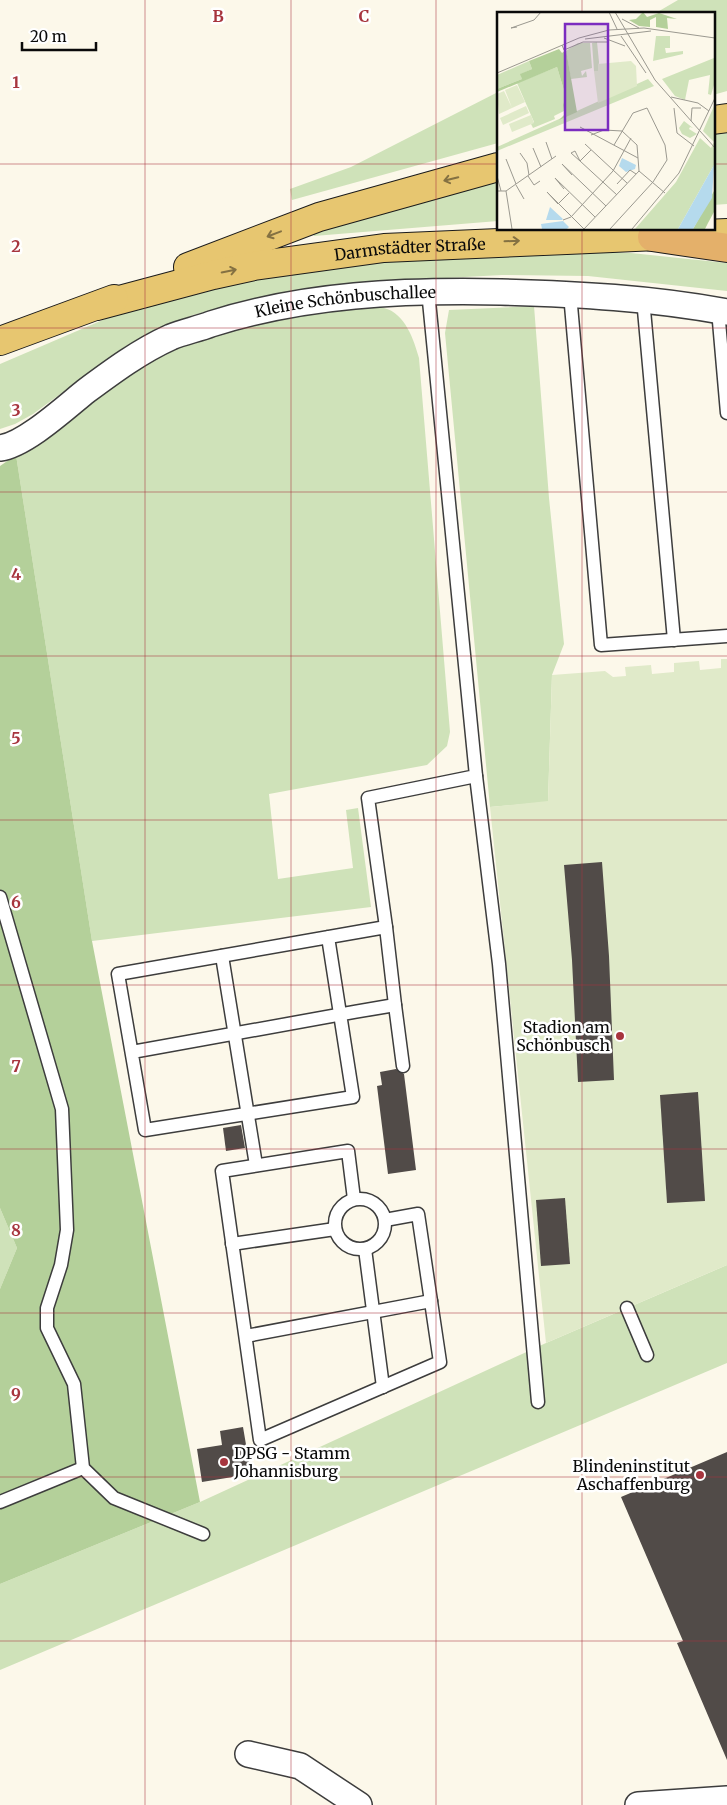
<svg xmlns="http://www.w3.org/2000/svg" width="727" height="1805" font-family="Merriweather,serif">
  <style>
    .green { fill: #cfe2b9 }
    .forest { fill: #b4d09a }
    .pitch { fill: #e0eac9 }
    .building { fill: #514b48 }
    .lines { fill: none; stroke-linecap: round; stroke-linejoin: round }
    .service-casing { stroke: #3d3d3d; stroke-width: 15 }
    .minor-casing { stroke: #3d3d3d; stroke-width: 28 }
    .primary-casing { stroke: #1b1b1b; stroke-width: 30 }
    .trunk-casing { stroke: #1b1b1b; stroke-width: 30 }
    .service { stroke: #fff; stroke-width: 12 }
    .minor { stroke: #fff; stroke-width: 25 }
    .primary { stroke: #e7c670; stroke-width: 28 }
    .trunk { stroke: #e4b06a; stroke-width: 28 }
    .oneway { stroke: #847142 }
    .grid { fill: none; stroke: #a7353e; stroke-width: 1; stroke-opacity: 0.55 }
    .poi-dot { fill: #a7353e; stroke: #fff; stroke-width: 2 }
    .labels { text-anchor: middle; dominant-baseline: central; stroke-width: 5; stroke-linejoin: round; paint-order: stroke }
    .street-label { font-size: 16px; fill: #0a0a0a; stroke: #fff }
    .poi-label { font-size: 16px; fill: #0a0a0a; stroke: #fff; text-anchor: end }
    .inset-road { fill: none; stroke: #9b9990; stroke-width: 1 }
    .view { fill: #7b2cbf; fill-opacity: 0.15; stroke: #7b2cbf; stroke-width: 2.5 }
    .inset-edge { fill: none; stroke: #0a0a0a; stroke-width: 2.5 }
    .grid-label { font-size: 16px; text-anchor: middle; font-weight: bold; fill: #a7353e; stroke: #fff; stroke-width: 5; stroke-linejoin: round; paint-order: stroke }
  </style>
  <rect width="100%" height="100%" fill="#fcf8ea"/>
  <g class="green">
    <polygon points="678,0 727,0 727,91 713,95 713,14 654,14"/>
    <polygon points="498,92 498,143 292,200 290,189 351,167"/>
    <polygon points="727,125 727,204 713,205 713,128"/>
    <polygon points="498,174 498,221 314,236 313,234 313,229"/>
    <polygon points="561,250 631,253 727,263 727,291 588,276 502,275 391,281 239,303 193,315 162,327 126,346 33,414 15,424 0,429 0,364 112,316 238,281 376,258"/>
    <polygon points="534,306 549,498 564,644 552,675 548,802 490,807 445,333 449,310"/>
    <path d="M361 307C368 308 377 307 384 308 405 313 414 340 419 358L450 732 447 746 427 765 269 794 278 879 353 868 346 810 358 808 371 907 92 941 16 455 94 395 168 350 213 334 264 322Z"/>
    <polygon points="0,1208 17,1248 0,1289"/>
    <polygon points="727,1265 727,1363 0,1670 0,1584 200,1502 546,1343"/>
  </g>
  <polygon class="forest" points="16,455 92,941 200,1502 0,1584 0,1289 17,1248 0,1208 0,466"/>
  <polygon class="pitch" points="721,659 727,659 727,1265 546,1343 490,807 548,801 552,675 605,671 613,677 626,676 625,667 651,665 652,674 674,672 674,663 699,661 700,670 721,668"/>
  <g class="building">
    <polygon points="602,862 609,956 614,1080 578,1082 572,960 564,865"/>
    <polygon points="396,1069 404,1074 416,1170 388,1174 377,1086 382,1085 380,1072"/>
    <polygon points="698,1092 705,1201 667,1203 660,1095"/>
    <polygon points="241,1125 245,1148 226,1151 223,1128"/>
    <polygon points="565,1198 570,1264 541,1266 536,1200"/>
    <polygon points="243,1427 251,1474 202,1482 197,1449 222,1445 220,1431"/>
    <polygon points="727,1452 727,1760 677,1643 683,1641 621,1497"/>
  </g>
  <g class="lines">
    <g class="service-casing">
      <g id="service">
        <polyline points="570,294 601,645 727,636"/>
        <polyline points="643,299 674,640"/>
        <polyline points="718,310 727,413"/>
        <polyline points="476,776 499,964 538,1402"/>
        <polyline points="0,897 62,1109 67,1230 61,1265 47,1308 47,1328 74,1384 83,1468 114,1498 203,1534"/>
        <polyline points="386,927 368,798 476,776 428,291"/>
        <polyline points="222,956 256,1165"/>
        <polyline points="395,1005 403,1066"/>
        <path d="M132 1052C219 1036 307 1020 395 1005L386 927 118 974 145 1130 353 1097 328 937"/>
        <circle cx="360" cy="1224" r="25"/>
        <polyline points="354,1199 348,1151 222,1171 260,1440 440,1362 418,1214 385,1220"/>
        <polyline points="232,1244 335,1229"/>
        <polyline points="365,1249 383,1387"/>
        <polyline points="627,1308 647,1355"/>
        <polyline points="246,1336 431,1301"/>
        <polyline points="0,1502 83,1468"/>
      </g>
    </g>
    <g class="minor-casing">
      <g id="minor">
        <path id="s1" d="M0 448C25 445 66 407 86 391 113 371 140 351 171 337 183 332 198 329 211 324 305 294 403 290 501 292 577 294 652 298 727 312"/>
        <polyline points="248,1754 300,1766 359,1805"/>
        <polyline points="638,1805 727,1799"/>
      </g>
    </g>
    <g class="primary-casing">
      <g id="primary">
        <polyline points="713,120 727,118"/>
        <polyline points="188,267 319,217 498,167"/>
        <path id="s2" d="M97 306 213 275 254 266 384 248 727 233"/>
        <polyline points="0,341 114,299"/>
      </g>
    </g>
    <g class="trunk-casing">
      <polyline id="trunk" points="652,237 727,248"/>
    </g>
    <use href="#service" class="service"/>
    <use href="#minor" class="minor"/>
    <use href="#primary" class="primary"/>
    <use href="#trunk" class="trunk"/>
  </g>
  <defs><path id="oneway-shaft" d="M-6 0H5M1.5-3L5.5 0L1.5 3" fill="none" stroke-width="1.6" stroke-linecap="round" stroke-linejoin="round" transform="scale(1.25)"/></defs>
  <g class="oneway">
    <use href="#oneway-shaft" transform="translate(451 179) rotate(166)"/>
    <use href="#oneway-shaft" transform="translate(274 234) rotate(159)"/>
    <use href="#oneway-shaft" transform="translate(512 241) rotate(-2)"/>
    <use href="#oneway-shaft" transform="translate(229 271) rotate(-11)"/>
  </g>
  <path class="grid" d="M145 0V1805M291 0V1805M436 0V1805M582 0V14M0 164H498M713 164H727M582 229V1805M0 328H727M0 492H727M0 656H727M0 820H727M0 985H727M0 1149H727M0 1313H727M0 1477H727M0 1641H727"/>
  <g class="poi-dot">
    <circle cx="620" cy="1036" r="5"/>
    <circle cx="224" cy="1462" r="5"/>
    <circle cx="700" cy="1475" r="5"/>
  </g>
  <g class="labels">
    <g class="street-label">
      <text stroke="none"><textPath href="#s2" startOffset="319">Darmstädter Straße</textPath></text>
      <text stroke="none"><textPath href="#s1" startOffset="384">Kleine Schönbuschallee</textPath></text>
    </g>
    <g class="poi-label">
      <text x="610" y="1027">Stadion am<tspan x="610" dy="18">Schönbusch</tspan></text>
      <text x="234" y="1453" text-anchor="start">DPSG - Stamm<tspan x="234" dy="18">Johannisburg</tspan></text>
      <text x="690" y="1466">Blindeninstitut<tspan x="690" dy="18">Aschaffenburg</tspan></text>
    </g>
  </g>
  <g transform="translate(497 12)">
    <rect width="218" height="218" fill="#fcf8ea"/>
    <path d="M159 24H173V36H168L169 41 186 39V42L156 49ZM100 30 102 50 101 59H97L95 31ZM81 31H93L95 56 84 59 85 64 89 59 90 65 74 67 69 39ZM217 46V73L214 83 211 82 213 63 192 68 188 88 178 84 165 67ZM32 49 35 57 24 62 25 67 0 77V63ZM60 55 69 85 67 99 57 104 58 107 36 116 34 112 37 110 20 71ZM151 67 157 74 0 139V135ZM217 94V153L181 217H138L179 170 203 126 214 136 217 130 206 119ZM187 109 196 116 193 115 192 117 200 122 193 126 185 122 182 116Z" fill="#cfe2b9"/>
    <path d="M146 0 150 5 162 1 180 7 170 6 171 17 159 15V5L153 8V15L142 14 132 8 139 7ZM62 37 65 41 69 38 80 100 62 108 68 102 66 93 69 85 60 55 0 80V77L25 67 23 62 35 57 32 49ZM217 179V200L211 211 208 217H196Z" fill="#b4d09a"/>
    <path d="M134 49 139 54 140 74 101 91 97 59H101V52ZM20 73 28 90 15 96 8 78ZM7 79 15 96 2 102 0 82ZM29 94 32 101 6 113 3 106ZM34 103 37 111 15 120 12 112Z" fill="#e0eac9"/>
    <path d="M125 146 139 153 138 157 129 160 122 154ZM217 153 215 186 196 217H181ZM53 195 66 207 65 208H49ZM66 209 72 215 70 217H45L44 212Z" fill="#b5daed"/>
    <path class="inset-road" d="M112 0 120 17M118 0 158 68 218 136M125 7 142 16M20 15 14 16 37 8 44 0M124 24 149 61M107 26 128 34M88 27 154 19M65 33 67 38 86 30H111M0 61 82 26 112 18 147 16 218 26M174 85 201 91 212 99M177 96 180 121 197 134M194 109 195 96H204M83 115 141 146M49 130 55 147M88 132 130 171M36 136 44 155M94 138 83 149 74 141 78 139 83 149 120 183M23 141 30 151 32 163M9 147 19 172M142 159 168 181M75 163 65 152 109 194M0 164 4 179M31 164 37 173 43 169M120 172 133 158 139 162M19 173 27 187M67 177 58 166 98 205M0 179H9L59 144M9 179 15 217M61 192 50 180 87 217M61 192 72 181M66 208 74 205 116 159 134 126M87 217 142 159 140 133 125 119 107 118 94 123M113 217 156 170 170 148 168 133 150 96 136 101 117 133M135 217 182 161 218 86"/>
    <path class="view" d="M68 12H111V118H68Z"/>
    <rect width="218" height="218" class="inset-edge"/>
  </g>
  <g class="grid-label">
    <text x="218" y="22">B</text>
    <text x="364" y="22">C</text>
    <text x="16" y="88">1</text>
    <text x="16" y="252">2</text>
    <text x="16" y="416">3</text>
    <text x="16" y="580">4</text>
    <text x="16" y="744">5</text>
    <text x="16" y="908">6</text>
    <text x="16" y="1072">7</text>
    <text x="16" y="1236">8</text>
    <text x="16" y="1400">9</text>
  </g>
  <path d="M22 42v8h74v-8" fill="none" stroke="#0a0a0a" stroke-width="2.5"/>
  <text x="30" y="42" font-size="15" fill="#0a0a0a" stroke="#ffffff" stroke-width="4" paint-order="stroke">20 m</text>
</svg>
